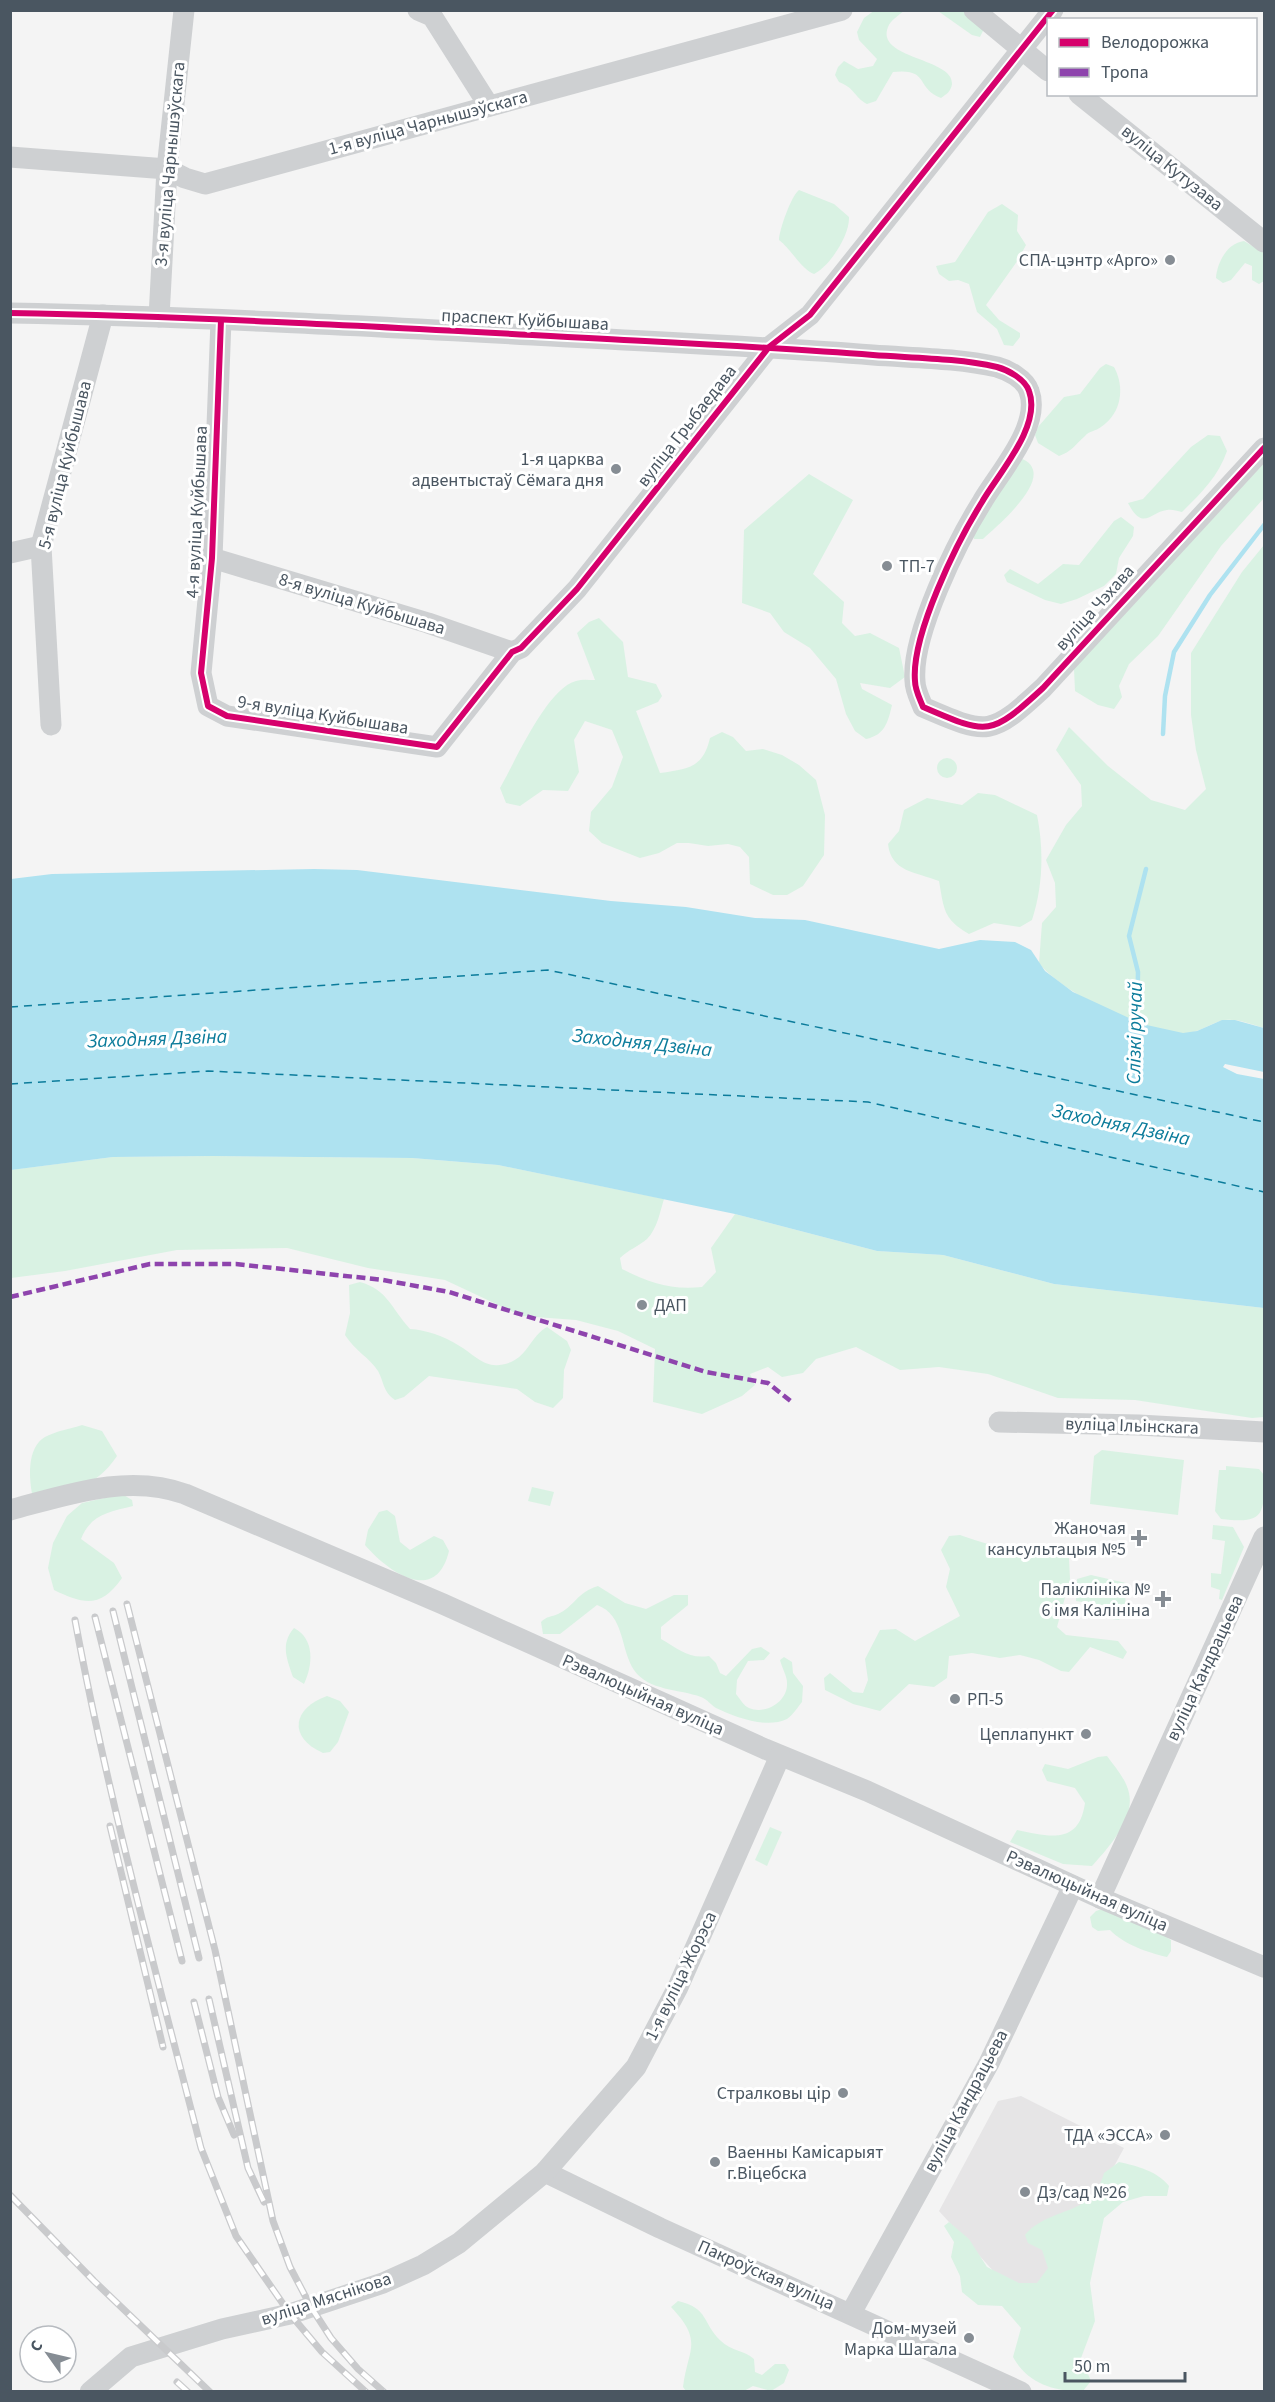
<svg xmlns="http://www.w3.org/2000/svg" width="1275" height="2402" font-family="'Source Sans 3',sans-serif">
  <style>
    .education { fill: #e6e5e6 }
    .green { fill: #d9f2e3 }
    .water { fill: #aee2f0 }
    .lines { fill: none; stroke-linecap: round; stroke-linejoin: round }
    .stream { stroke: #aee2f0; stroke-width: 4.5 }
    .ferry { stroke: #0c7c9b; stroke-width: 1.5; stroke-dasharray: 8 6; stroke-linecap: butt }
    .minor { stroke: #ced0d2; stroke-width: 21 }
    .rail-casing { stroke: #c9cacc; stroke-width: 7 }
    .rail { stroke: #fff; stroke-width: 4.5; stroke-dasharray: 14; stroke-linecap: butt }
    .quiet { stroke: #8e44ad; stroke-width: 4.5; stroke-dasharray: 9 4.5; stroke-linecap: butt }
    .cycleway-casing { stroke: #fff; stroke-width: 10 }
    .cycleway { stroke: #d6006c; stroke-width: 6 }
    .poi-dot { fill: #868d94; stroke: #fff; stroke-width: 2 }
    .labels { text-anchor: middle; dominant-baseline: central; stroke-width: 6; stroke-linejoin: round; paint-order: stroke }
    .street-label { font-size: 18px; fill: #4a5661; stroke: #fff }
    .poi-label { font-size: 18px; fill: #4a5661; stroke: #fff; text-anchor: end }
    .water-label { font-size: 20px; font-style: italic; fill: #0c7c9b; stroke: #fff }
  </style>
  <rect width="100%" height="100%" fill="#f4f4f4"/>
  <polygon class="education" points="1021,2096 1124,2148 1037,2308 996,2274 939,2211 998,2101"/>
  <g class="green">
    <path d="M875 10 904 11C899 15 890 21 888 27 875 59 954 58 952 84 951 91 947 94 941 98 915 88 930 68 893 72L876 101 867 104C854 97 855 88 839 82L835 75 838 67 844 61 858 69 873 66 877 59 859 40 857 32 864 18Z"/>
    <polygon points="938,11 965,11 984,29 980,37 972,35"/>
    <path d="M799 190 834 204 849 217C850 235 830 266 814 274 802 270 791 249 779 240 779 231 791 196 799 190Z"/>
    <polygon points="1002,204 1018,215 1017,231 1026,245 1018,260 986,305 999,320 1020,333 1020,337 1013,346 1004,345 997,329 977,312 969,284 958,280 949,281 939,274 936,266 955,262 988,212"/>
    <path d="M1244 241 1264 253V281L1259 284 1252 280V266L1245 263 1231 280 1223 283 1216 278C1217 263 1227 243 1244 241Z"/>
    <path d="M1106 364 1114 367C1125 387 1122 413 1101 427 1096 431 1089 431 1085 436 1075 445 1071 452 1059 456L1038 443 1035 435 1038 427 1064 397 1080 394 1100 368Z"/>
    <path d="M1208 435 1220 436 1227 451C1218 477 1201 493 1182 512 1177 511 1171 509 1167 510 1150 512 1143 532 1128 503L1143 499 1191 447Z"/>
    <path d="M1020 458C1061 473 998 525 983 539H974L972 531Z"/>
    <polygon points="1264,463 1264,498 1221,546 1158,636 1129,664 1119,686 1122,697 1114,709 1098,705 1075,691 1074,669"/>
    <path d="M809 474 853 500 813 574 844 602 842 623 855 636 870 633 899 648 905 677 890 688 860 683 862 689 892 705C888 722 885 735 866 739L855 731 846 714 836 679 810 648 784 632 770 613 742 603 744 530Z"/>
    <polygon points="1121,517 1134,527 1133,536 1119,558 1116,574 1104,586 1077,599 1061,604 1045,600 1007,582 1004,575 1010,569 1038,584 1063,564 1079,565 1114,521"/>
    <path d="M1264 545V1028C1250 1024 1234 1017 1220 1021 1208 1025 1198 1033 1185 1033 1147 1035 1062 993 1039 963L1042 923 1056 907 1055 883 1046 860 1066 825 1082 806 1081 785 1056 750 1069 727 1108 766 1151 800 1185 810 1206 789 1196 750 1191 715V653L1242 572Z"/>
    <path d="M599 618 623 642 628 677 656 684 662 696 658 702 636 711 660 773C688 769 703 768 710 738L722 732 733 737 746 751 763 749 782 755 799 765 816 780 825 815 824 855 803 886 787 895H773L750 884 749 857 740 847 728 844 708 846 689 843H677L659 853 640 858 602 843 589 831 591 812 612 787 623 757 612 730 585 721 574 740 579 772 568 791 543 790 520 806 506 803 500 788C515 762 547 688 576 681 582 679 589 680 595 680L577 633 589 622Z"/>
    <circle cx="947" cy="768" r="10"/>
    <path d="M978 793 995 795 1037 815C1044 849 1043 887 1032 920L1020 927 994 923 969 934C943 919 944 909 939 881 916 872 891 872 888 844L899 831 904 810 927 798 962 805Z"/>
    <path d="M213 1156 412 1158 498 1165 664 1199C660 1212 657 1229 647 1239 639 1246 628 1250 620 1258L622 1269C650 1283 670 1290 702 1287L716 1272 711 1248 735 1214 877 1251 943 1255 1054 1284 1264 1308V1417L1252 1418 1135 1400 1058 1398 988 1374 939 1367 900 1370 856 1347 816 1359 803 1373 782 1377 768 1367 750 1374 755 1385 742 1396 702 1414 653 1402 655 1349 618 1331 576 1320 522 1316 445 1280 368 1268 287 1248 177 1250 65 1271 11 1278 10 1170 113 1157Z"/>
    <path d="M360 1282C388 1290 391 1308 410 1329 427 1330 443 1336 458 1345 477 1356 486 1372 511 1362 528 1355 531 1336 547 1327L567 1341 571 1350 564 1370 563 1398 553 1408 535 1402 517 1389 429 1376 404 1397 395 1400C383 1392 384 1382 378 1371 370 1358 355 1351 345 1335L350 1313 349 1285Z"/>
    <path d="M82 1425 102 1431 117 1456C95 1489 69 1491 33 1498 29 1480 26 1448 45 1437 56 1431 70 1429 82 1425Z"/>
    <polygon points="1102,1450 1184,1460 1178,1515 1090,1504 1094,1456"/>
    <path d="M1226 1466 1259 1469 1264 1475C1265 1516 1263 1524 1221 1519L1215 1511 1219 1470H1226Z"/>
    <polygon points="532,1487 554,1492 550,1506 528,1501"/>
    <path d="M122 1494 132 1500 133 1506C109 1512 91 1514 81 1539L114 1563 122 1578C101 1608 85 1605 54 1590L48 1568 53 1543 67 1516 82 1503Z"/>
    <path d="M387 1510 395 1516 400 1542 410 1550 434 1536 443 1540 449 1551C436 1605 389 1573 365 1545L368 1530 379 1512Z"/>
    <polygon points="1213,1525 1233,1527 1244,1547 1222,1600 1219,1599 1220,1590 1211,1587 1211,1573 1221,1574 1225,1541 1212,1539"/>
    <path d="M960 1535C995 1547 1019 1554 1056 1547L1069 1558 1070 1579 1057 1627 1066 1635 1118 1641 1127 1652 1123 1659 1090 1647 1069 1672 1061 1671 1039 1660 1020 1655 1000 1658 972 1653 949 1656 947 1678 934 1687 909 1684 880 1711 853 1704 825 1690 824 1678 830 1673 853 1692 863 1693 868 1680 865 1659 880 1630 896 1629 915 1641 960 1616 946 1587 950 1569 941 1550 949 1536Z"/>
    <polygon points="1091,1575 1126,1583 1125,1610 1119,1620 1106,1618 1107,1606 1076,1601 1077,1579"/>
    <path d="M598 1586 625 1603 646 1609 674 1595H688V1605L661 1627V1639C679 1649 688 1659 709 1656L716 1663 720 1673 726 1676 752 1649 761 1647 770 1653 764 1660 748 1661 737 1680 736 1694C740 1699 744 1706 749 1708 765 1715 788 1702 787 1683 787 1676 782 1668 780 1660L784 1657 792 1662 793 1673 803 1686 802 1702C798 1707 792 1716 787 1719 766 1729 735 1717 716 1708 711 1705 707 1699 701 1697 680 1689 648 1691 634 1670 620 1649 625 1615 597 1605L560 1634H543L541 1622C547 1616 551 1617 558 1614 574 1607 577 1592 598 1586Z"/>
    <path d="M294 1628C315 1639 313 1665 304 1684L293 1677C287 1659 280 1644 294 1628Z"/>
    <path d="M327 1696 340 1701 349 1712 338 1742 330 1752 323 1753C287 1737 293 1708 327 1696Z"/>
    <path d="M1107 1756C1115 1767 1126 1779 1129 1793 1135 1819 1108 1848 1092 1866L1063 1864 1010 1842 1017 1830C1050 1837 1079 1845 1085 1803L1075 1788 1047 1781 1042 1770 1045 1764 1068 1769 1098 1757Z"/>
    <polygon points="770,1827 782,1832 767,1866 755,1860"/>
    <path d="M1105 1908 1147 1925 1171 1940V1951L1167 1957C1149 1953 1123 1944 1110 1930L1098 1931 1092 1927 1090 1917 1096 1911Z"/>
    <path d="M1119 2162C1137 2166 1157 2171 1169 2186L1167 2196H1144L1123 2202 1104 2218 1090 2283 1095 2321 1081 2358 1091 2381 1083 2391C1054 2392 1027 2383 1013 2357L1021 2328 1002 2306 978 2305 962 2292 960 2276 951 2257 954 2242 944 2226 949 2222 969 2239 987 2267 1019 2283H1037L1048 2268 1042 2250 1028 2243 1025 2235C1051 2205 1092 2218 1104 2173Z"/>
    <path d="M678 2301C709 2308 702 2323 721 2341 731 2351 744 2350 754 2359L755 2372 762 2375 775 2364H785L789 2370 784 2383 771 2391 753 2386 744 2391H686L683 2387C688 2348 704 2342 671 2307Z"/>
  </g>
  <polygon class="water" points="314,869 357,870 611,901 686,907 755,918 805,920 939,949 980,940 1015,942 1031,950 1045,971 1073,992 1142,1024 1183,1033 1197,1031 1222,1020 1235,1020 1264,1028 1264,1072 1225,1064 1223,1067 1237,1074 1264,1079 1264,1308 1054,1284 943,1255 877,1251 735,1214 498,1165 412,1158 213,1156 113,1157 11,1170 11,879 52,874"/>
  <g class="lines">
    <g class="stream">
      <polyline points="1163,734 1165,696 1174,652 1210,595 1264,525"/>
      <polyline points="1137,1028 1138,972 1129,936 1146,869"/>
    </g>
    <g class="ferry">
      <polyline points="10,1007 548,970 1264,1122"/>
      <polyline points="10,1084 208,1071 868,1102 1264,1192"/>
    </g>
    <g class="minor">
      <polyline points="418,10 432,16 489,106"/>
      <polyline points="974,10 1048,71"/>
      <polyline points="1079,94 1264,242"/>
      <polyline points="10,157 167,169 185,178 205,184 842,10"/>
      <path d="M10 313C222 317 434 330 645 341 721 345 797 349 873 355 914 358 957 358 997 367 1008 370 1025 379 1029 391 1042 426 998 474 982 502 957 542 911 635 915 681 915 690 920 699 923 707 988 735 990 737 1043 688L1264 448"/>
      <polyline points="159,317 167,169 184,10"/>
      <polyline points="221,320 212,558 201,673 208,706 227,716 437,747 512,652 521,648 577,589 769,347 810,315 1053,10"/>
      <polyline points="10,553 41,546"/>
      <polyline points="212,558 428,623 512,652"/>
      <polyline points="51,725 41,546 103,315"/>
      <polyline points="999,1422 1139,1425 1264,1432"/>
      <path d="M10 1510C67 1495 128 1473 185 1494L443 1604 765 1749 867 1791 1100 1898 1264 1967"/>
      <polyline points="1100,1898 1264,1537"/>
      <polyline points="545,2172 660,2228 1021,2392"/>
      <polyline points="851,2313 989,2063 1073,1886"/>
      <polyline points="90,2392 131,2357 222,2329 290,2314 383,2283 423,2265 459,2243 545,2172 636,2067 678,1987 780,1756"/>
    </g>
    <g class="rail-casing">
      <g id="rail">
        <polyline points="127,1604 215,1950 273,2221 290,2267 311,2307 331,2338 358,2369 384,2392"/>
        <polyline points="113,1611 199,1958"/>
        <polyline points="95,1617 182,1961"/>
        <path d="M75 1620C108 1798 156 1972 201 2148L236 2236 290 2314 322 2352 366 2392"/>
        <polyline points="110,1826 163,2047"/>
        <polyline points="209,1999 248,2168 264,2202"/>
        <polyline points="194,2002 218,2097 234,2135"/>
        <polyline points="10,2195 94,2281 210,2392"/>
        <polyline points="177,2382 188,2392"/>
      </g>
    </g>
    <use href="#rail" class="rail"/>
    <polyline class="quiet" points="10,1297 150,1264 236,1264 383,1280 449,1292 706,1372 768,1383 793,1403"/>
    <g class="cycleway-casing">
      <g id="cycleway">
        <path d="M10 313C222 317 434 330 645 341 721 345 797 349 873 355 914 358 957 358 997 367 1008 370 1025 379 1029 391 1042 426 998 474 982 502 957 542 911 635 915 681 915 690 920 699 923 707 988 735 990 737 1043 688L1264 448"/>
        <polyline points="221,320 212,558 201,673 208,706 227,716 437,747 512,652 521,648 577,589 769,347 810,315 1053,10"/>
      </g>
    </g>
    <use href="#cycleway" class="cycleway"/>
  </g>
  <g class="poi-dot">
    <circle cx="1170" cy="260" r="6"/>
    <circle cx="616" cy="469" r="6"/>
    <circle cx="887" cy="566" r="6"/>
    <circle cx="642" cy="1305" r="6"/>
    <path d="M1136 1529h6v6h6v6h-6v6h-6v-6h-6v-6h6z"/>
    <path d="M1160 1590h6v6h6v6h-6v6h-6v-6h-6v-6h6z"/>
    <circle cx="955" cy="1699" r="6"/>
    <circle cx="1086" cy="1734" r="6"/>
    <circle cx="843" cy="2093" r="6"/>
    <circle cx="1165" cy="2135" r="6"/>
    <circle cx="715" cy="2162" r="6"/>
    <circle cx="1025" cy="2192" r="6"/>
    <circle cx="969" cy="2338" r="6"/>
  </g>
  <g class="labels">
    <g class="street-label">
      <text transform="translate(428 123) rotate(-15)">1-я вуліца Чарнышэўскага</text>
      <text transform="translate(170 164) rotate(-85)">3-я вуліца Чарнышэўскага</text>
      <text transform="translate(1172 168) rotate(39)">вуліца Кутузава</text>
      <text transform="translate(525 320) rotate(3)">праспект Куйбышава</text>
      <text transform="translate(687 426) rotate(-52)">вуліца Грыбаедава</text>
      <text transform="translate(65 465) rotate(-76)">5-я вуліца Куйбышава</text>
      <text transform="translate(197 512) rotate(-87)">4-я вуліца Куйбышава</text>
      <text transform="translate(362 604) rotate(17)">8-я вуліца Куйбышава</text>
      <text transform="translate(1095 608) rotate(-48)">вуліца Чэхава</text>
      <text transform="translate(323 715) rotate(9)">9-я вуліца Куйбышава</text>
      <text transform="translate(1132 1426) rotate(2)">вуліца Ільінскага</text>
      <text transform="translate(1205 1668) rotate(-65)">вуліца Кандрацьева</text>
      <text transform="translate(643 1695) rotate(24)">Рэвалюцыйная вуліца</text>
      <text transform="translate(1087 1891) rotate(24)">Рэвалюцыйная вуліца</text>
      <text transform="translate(681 1976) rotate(-64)">1-я вуліца Жорэса</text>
      <text transform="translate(966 2101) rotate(-62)">вуліца Кандрацьева</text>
      <text transform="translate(766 2275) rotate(24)">Пакроўская вуліца</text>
      <text transform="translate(326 2299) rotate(-18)">вуліца Мяснікова</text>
    </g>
    <g class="poi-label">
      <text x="1158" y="260">СПА-цэнтр «Арго»</text>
      <text x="604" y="459">1-я царква<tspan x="604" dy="21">адвентыстаў Сёмага дня</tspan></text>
      <text x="899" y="566" text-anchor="start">ТП-7</text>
      <text x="654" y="1305" text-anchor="start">ДАП</text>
      <text x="1126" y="1528">Жаночая<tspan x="1126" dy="21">кансультацыя №5</tspan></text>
      <text x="1150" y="1589">Паліклініка №<tspan x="1150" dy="21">6 імя Калініна</tspan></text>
      <text x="967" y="1699" text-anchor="start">РП-5</text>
      <text x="1074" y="1734">Цеплапункт</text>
      <text x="831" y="2093">Стралковы цір</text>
      <text x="1153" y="2135">ТДА «ЭССА»</text>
      <text x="727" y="2152" text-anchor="start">Ваенны Камісарыят<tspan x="727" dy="21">г.Віцебска</tspan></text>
      <text x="1037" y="2192" text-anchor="start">Дз/сад №26</text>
      <text x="957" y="2328">Дом-музей<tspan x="957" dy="21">Марка Шагала</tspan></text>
    </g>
    <g class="water-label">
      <text transform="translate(1135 1033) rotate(-89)">Слізкі ручай</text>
      <text transform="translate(157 1039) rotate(-2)">Заходняя Дзвіна</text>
      <text transform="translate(642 1043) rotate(6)">Заходняя Дзвіна</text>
      <text transform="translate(1121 1125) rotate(12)">Заходняя Дзвіна</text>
    </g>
  </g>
  <rect width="1275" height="2402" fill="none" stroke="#4a5661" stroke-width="24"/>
  <rect x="1047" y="18" width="210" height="78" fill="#ffffff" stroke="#b7bbc0" stroke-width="1.5"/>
  <rect x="1059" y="38" width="30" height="9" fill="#d6006c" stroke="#b7bbc0" stroke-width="1.5"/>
  <text x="1101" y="48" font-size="18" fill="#4a5661">Велодорожка</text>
  <rect x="1059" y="68" width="30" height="9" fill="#8e44ad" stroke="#b7bbc0" stroke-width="1.5"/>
  <text x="1101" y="78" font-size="18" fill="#4a5661">Тропа</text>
  <g transform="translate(48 2354) rotate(304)"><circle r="28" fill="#ffffff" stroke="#b7bbc0" stroke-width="1.5"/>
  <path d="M0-4.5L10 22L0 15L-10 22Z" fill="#868d94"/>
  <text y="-9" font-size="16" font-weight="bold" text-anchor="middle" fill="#4a5661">С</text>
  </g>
  <path d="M1065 2372v9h120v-9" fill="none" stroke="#4a5661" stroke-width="3"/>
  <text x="1074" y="2372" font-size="18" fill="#4a5661" stroke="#ffffff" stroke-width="4.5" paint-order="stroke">50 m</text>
</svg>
